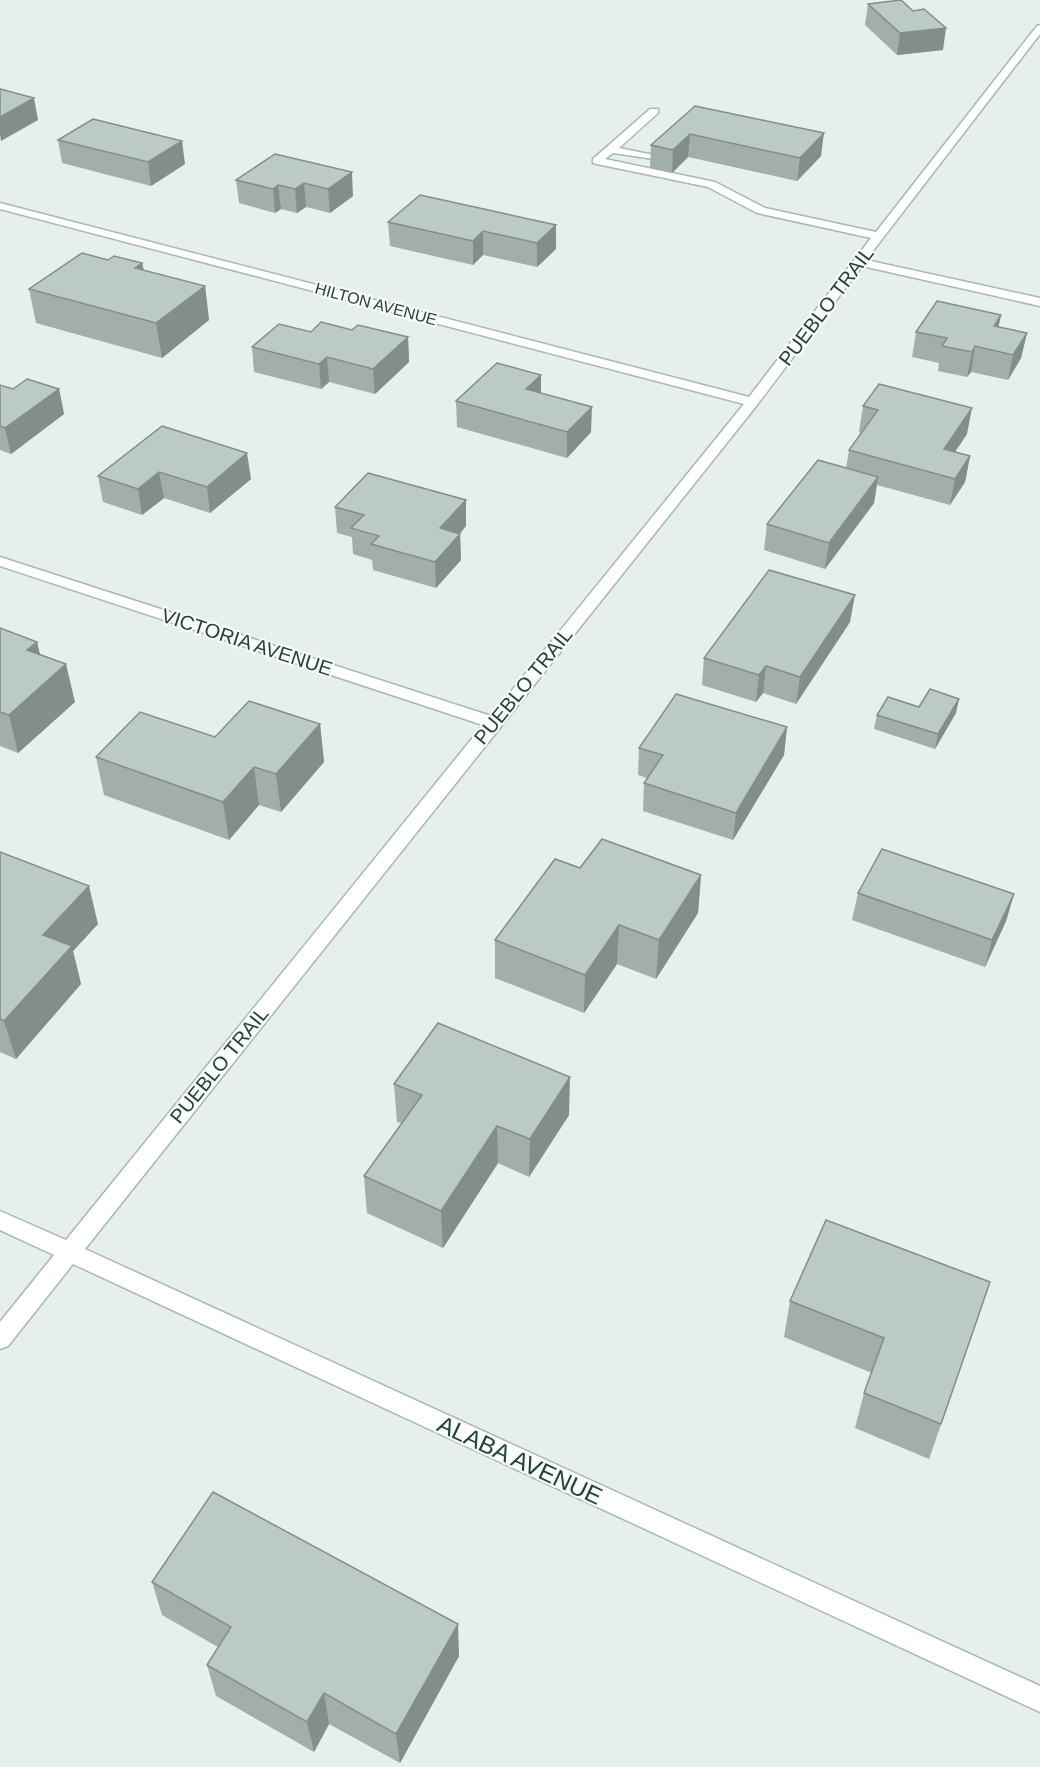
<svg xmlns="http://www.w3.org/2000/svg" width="1040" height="1767" font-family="Arial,sans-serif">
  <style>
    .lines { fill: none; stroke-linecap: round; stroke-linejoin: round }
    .minor-casing { stroke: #a8b8b2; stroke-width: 3 }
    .minor { fill: #fff; fill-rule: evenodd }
    .wall { fill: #a1aea9 }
    .shaded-wall { fill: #838d89 }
    .building { fill: #bbcac4; stroke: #838d89; stroke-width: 1.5 }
    .labels { text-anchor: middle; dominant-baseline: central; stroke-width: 4.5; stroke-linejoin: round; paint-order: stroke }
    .far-street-label { font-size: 16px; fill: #24423a; stroke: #f7fbf9 }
    .street-label { font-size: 20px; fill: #24423a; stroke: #f7fbf9 }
    .near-street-label { font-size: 24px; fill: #24423a; stroke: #f7fbf9 }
  </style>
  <rect width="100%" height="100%" fill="#e6efeb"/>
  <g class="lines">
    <g class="minor-casing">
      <polygon id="minor" points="1040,25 1040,34 866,260 1040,298 1040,306 862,266 757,405 85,1249 1040,1686 1040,1712 73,1264 8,1346 0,1349 0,1322 54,1255 0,1230 0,1211 66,1240 483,725 0,566 0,557 491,716 744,404 0,209 0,203 749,397 871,238 757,213 708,187 597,164 593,163 593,159 650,109 658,109 658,113 619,148 654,155 654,159 613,153 605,159 715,182 765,208 876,232 1037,26"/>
    </g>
    <use href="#minor" class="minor"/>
  </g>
  <g class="wall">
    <polygon points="868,4 943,50 897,55 865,25"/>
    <polygon points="695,106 821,156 797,181 688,157 672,173 650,168 651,145"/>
    <polygon points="58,140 185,164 151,186 62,163"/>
    <polygon points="275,154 353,196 330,213 306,207 297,213 281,209 275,213 239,203 236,180"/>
    <polygon points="420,195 556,249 537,267 483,255 473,265 390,246 388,222"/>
    <polygon points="108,260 142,263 144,270 205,286 209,320 162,358 36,323 29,289"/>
    <polygon points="1001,315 998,327 1027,333 1021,358 1008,380 971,372 967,377 938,371 939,363 912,357 916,332"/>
    <polygon points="352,330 408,337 409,362 375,394 329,382 321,389 254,372 252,347 311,332"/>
    <polygon points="0,385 13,389 59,389 64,414 11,454 0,450"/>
    <polygon points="541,393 591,432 567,458 457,427 456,401"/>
    <polygon points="863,406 967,434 955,452 970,456 965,482 950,505 877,485 874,503 825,569 764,550 767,524 846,468 849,450 861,433 859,432"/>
    <polygon points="162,426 251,479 210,513 164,498 142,515 103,502 98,476"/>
    <polygon points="466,500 466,526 460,534 461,560 436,588 373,570 372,560 353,554 352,537 337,533 335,507"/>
    <polygon points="850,622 796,704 763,693 756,702 702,685 704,658"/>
    <polygon points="0,628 37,642 40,655 75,702 18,753 0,746"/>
    <polygon points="919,707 956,713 935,749 874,729 877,715"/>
    <polygon points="320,724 324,762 281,812 259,805 229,840 104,795 96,757 215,737"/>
    <polygon points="787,727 784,755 733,840 643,811 644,783 647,778 638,775 639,748"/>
    <polygon points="0,852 98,924 73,951 81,984 16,1059 0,1052"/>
    <polygon points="701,875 698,913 656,979 617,964 584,1013 495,978 495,940"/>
    <polygon points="858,893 1014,894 1006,921 985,967 852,920"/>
    <polygon points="394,1084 569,1115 529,1177 498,1163 443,1248 367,1213 364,1176 402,1123 397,1122"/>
    <polygon points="990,1282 929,1459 855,1428 864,1393 872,1373 784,1337 790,1301"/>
    <polygon points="152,1582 459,1656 400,1763 329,1724 314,1752 216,1696 207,1665 218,1647 162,1615"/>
  </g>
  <g class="shaded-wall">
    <polygon points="946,28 943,50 897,55 900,33"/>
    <polygon points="34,98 38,120 1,141 0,134 0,117"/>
    <polygon points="824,133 821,156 797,181 800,158"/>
    <polygon points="690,134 688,157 672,173 673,150"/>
    <polygon points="182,141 185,164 151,186 148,162"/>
    <polygon points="352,172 353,196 330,213 328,189"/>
    <polygon points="304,183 306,207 297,213 295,189"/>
    <polygon points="278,185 281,209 275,213 273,189"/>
    <polygon points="556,225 556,249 537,267 537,243"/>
    <polygon points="483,231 483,255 473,265 473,241"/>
    <polygon points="142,263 148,297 135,268"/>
    <polygon points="205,286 209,320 162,358 156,323"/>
    <polygon points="1001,315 996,340 989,351 994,326"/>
    <polygon points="1027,333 1021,358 1008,380 1013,355"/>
    <polygon points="408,337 409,362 375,394 373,369"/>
    <polygon points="975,346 971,372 967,377 972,352"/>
    <polygon points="327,357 329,382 321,389 319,364"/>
    <polygon points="541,375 541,400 526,389"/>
    <polygon points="59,389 64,414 11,454 5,428"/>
    <polygon points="592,407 591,432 567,458 567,432"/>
    <polygon points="972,408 967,434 939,475 944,449"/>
    <polygon points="247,453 251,479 210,513 207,487"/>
    <polygon points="970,456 965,482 950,505 955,479"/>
    <polygon points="159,472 164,498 142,515 138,489"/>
    <polygon points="878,477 874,503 825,569 829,543"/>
    <polygon points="466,500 466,526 447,548 460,534 461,560 436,588 435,562 440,528"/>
    <polygon points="855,595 850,622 796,704 800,677"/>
    <polygon points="37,642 46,679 27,650"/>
    <polygon points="66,664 75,702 18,753 9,715"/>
    <polygon points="766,666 763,693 756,702 759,675"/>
    <polygon points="959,699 956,713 935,749 938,734"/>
    <polygon points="320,724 324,762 281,812 276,774"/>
    <polygon points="787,727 784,755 733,840 736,813"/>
    <polygon points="254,767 259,805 229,840 223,802"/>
    <polygon points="701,875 698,913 656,979 659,940"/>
    <polygon points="89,886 98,924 73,951 81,984 16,1059 4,1021 43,935"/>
    <polygon points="1014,894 1006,921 985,967 992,940"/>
    <polygon points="619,925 617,964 584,1013 585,975"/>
    <polygon points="570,1077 569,1115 529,1177 530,1139"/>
    <polygon points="497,1126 498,1163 443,1248 441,1211"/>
    <polygon points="990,1282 978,1318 929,1459 941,1424"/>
    <polygon points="458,1624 459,1656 400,1763 396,1734"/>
    <polygon points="324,1693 329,1724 314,1752 307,1722"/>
  </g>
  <g class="building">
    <polygon points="901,0 913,11 924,9 946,28 900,33 868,4"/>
    <polygon points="0,89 34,98 0,117"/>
    <polygon points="695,106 824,133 800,158 690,134 673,150 651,145"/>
    <polygon points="93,119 182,141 148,162 58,140"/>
    <polygon points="275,154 352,172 328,189 304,183 295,189 278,185 273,189 236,180"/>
    <polygon points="420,195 556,225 537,243 483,231 473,241 388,222"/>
    <polygon points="82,253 108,260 114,256 142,263 135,268 205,286 156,323 29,289"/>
    <polygon points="937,301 1001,315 994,326 1027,333 1013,355 975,346 972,352 942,346 947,338 916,332"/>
    <polygon points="321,322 352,330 358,325 408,337 373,369 327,357 319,364 252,347 279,324 311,332"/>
    <polygon points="497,363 541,375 526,389 592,407 567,432 456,401"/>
    <polygon points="27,379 59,389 5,428 0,426 0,385 13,389"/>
    <polygon points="879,384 972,408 944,449 970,456 955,479 849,450 878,410 863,406"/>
    <polygon points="162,426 247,453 207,487 159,472 138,489 98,476"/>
    <polygon points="818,460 878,477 829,543 767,524"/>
    <polygon points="368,473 466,500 440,528 460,534 435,562 371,544 379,536 351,528 364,515 335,507"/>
    <polygon points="769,570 855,595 800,677 766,666 759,675 704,658"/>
    <polygon points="0,628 37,642 27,650 66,664 9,715 0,712"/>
    <polygon points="930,689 959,699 938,734 877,715 888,697 919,707"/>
    <polygon points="676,694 787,727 736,813 644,783 663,755 639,748"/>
    <polygon points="249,701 320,724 276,774 254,767 223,802 96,757 140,712 215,737"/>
    <polygon points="602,839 701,875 659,940 619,925 585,975 495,940 555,859 580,868"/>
    <polygon points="882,849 1014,894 992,940 858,893"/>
    <polygon points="0,852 89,886 43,935 72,946 4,1021 0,1019"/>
    <polygon points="438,1023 570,1077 530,1139 497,1126 441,1211 364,1176 422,1095 394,1084"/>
    <polygon points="826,1220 990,1282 941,1424 864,1393 884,1338 790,1301"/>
    <polygon points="213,1492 458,1624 396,1734 324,1693 307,1722 207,1665 231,1627 152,1582"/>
  </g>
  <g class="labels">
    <g class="far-street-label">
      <text transform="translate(376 304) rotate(15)">HILTON AVENUE</text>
    </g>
    <g class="street-label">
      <text transform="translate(826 306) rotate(-53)">PUEBLO TRAIL</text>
      <text transform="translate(247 642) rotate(18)">VICTORIA AVENUE</text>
      <text transform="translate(523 686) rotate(-51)">PUEBLO TRAIL</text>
      <text transform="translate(219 1065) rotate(-51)">PUEBLO TRAIL</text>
    </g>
    <g class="near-street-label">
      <text transform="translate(520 1460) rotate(25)">ALABA AVENUE</text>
    </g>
  </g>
</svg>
